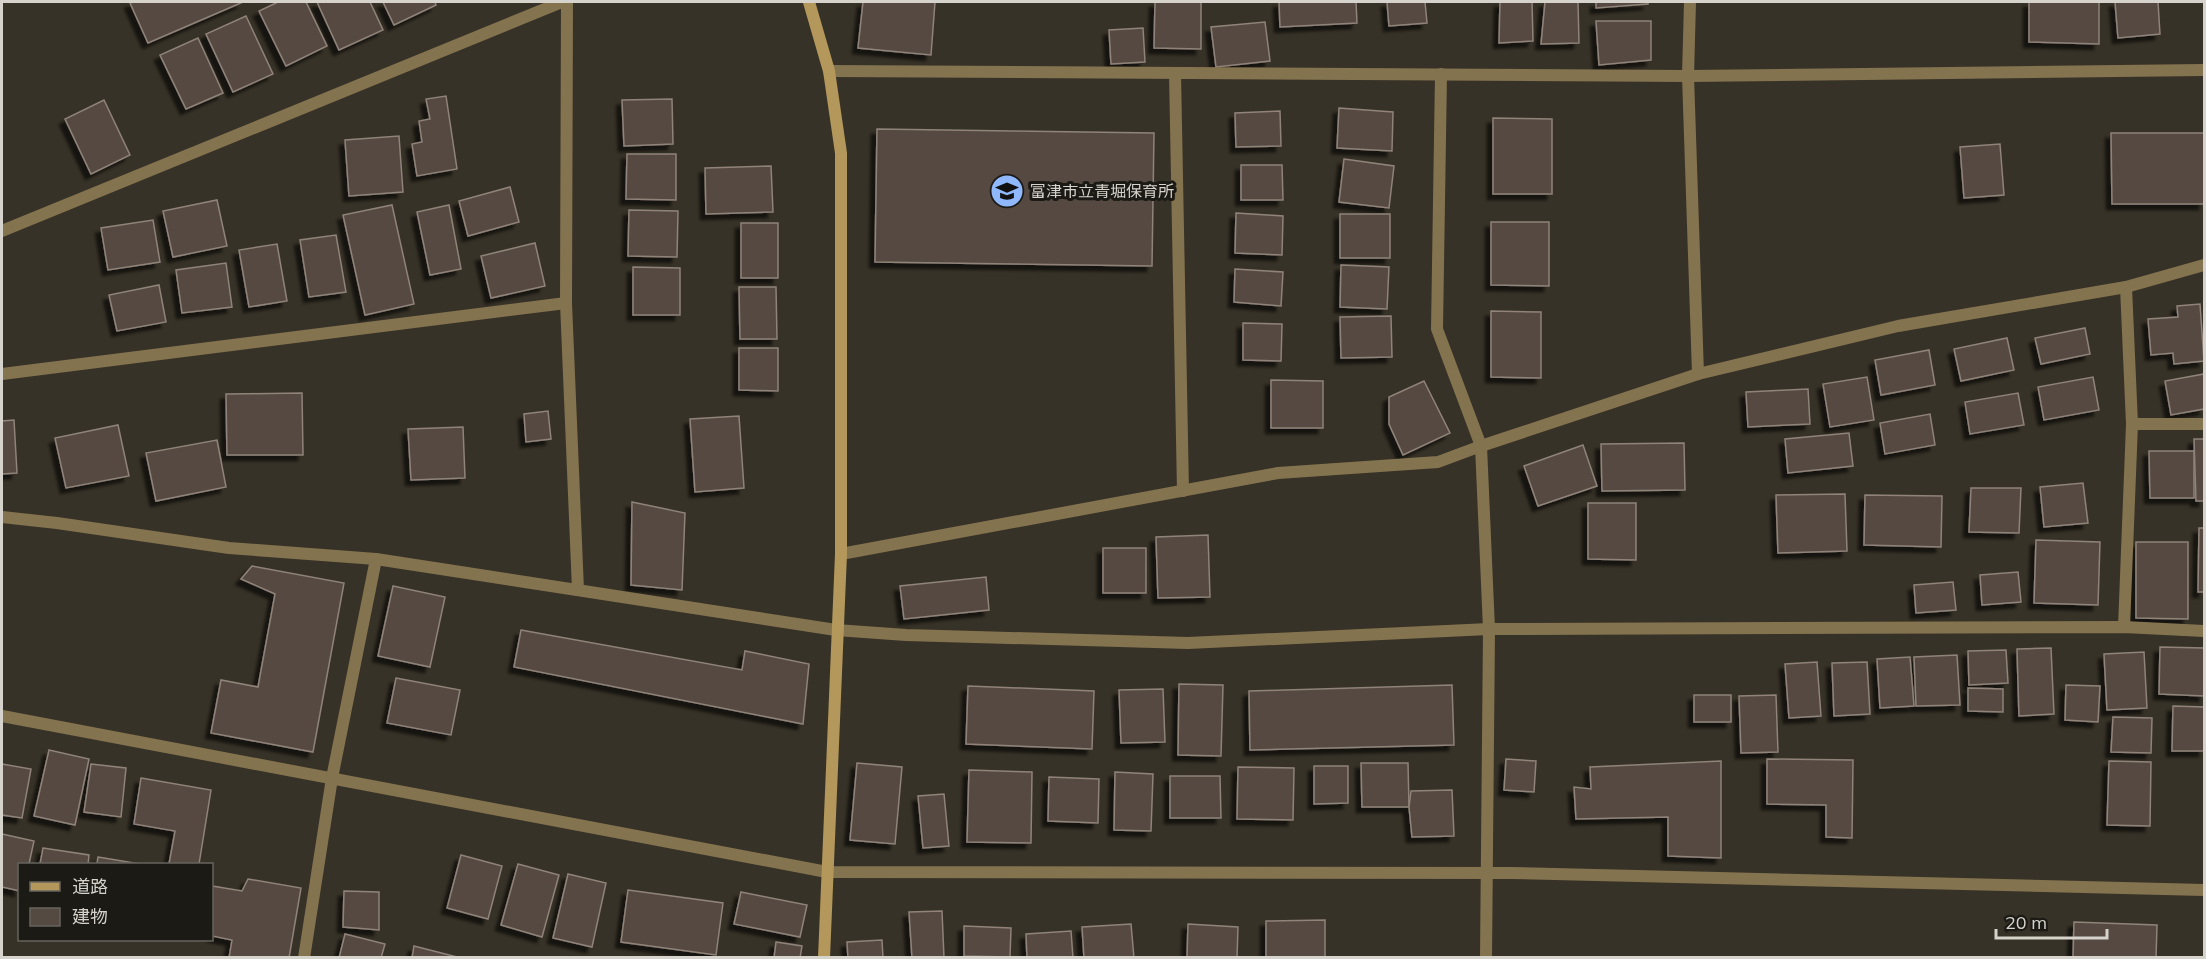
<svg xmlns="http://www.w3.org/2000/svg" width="2206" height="959" font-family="Mulish,'Noto Sans JP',sans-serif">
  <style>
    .building { fill: #554a42; stroke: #8f837a; stroke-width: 1.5; filter: url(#shadow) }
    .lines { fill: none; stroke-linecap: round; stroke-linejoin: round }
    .street { stroke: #84734f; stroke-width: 12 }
    .secondary { stroke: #b3975b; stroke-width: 12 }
    .labels { text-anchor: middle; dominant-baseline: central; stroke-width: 6; stroke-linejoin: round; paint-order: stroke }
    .poi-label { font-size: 16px; fill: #d5d3cc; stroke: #1c1a15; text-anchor: start }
  </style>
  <defs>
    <filter id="shadow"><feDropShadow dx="-5.5" dy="5.5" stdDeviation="1.5" flood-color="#0009"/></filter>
  </defs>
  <rect width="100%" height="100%" fill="#373227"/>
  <g class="building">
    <polygon points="133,2 243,2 148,43 130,3"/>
    <polygon points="278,2 306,2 327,46 286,66 259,11"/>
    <polygon points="317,2 370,2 383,30 339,50"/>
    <polygon points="383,2 435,2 436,5 394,25"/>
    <polygon points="863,2 935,2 931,55 858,48"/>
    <polygon points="1155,2 1201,2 1201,49 1154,48"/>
    <polygon points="1279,2 1356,2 1357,23 1280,27"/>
    <polygon points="1387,2 1425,2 1427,23 1389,26"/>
    <polygon points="1500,2 1532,2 1533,41 1499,43"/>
    <polygon points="1545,2 1578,2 1579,43 1541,44"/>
    <polygon points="1596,2 1648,2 1648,4 1596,8"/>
    <polygon points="2029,2 2099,2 2099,44 2029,42"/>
    <polygon points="2115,2 2158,2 2160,34 2118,38"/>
    <polygon points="246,16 273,74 233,92 206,34"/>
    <polygon points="1596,21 1651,21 1651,60 1599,65"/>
    <polygon points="1265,22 1270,61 1216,67 1211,27"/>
    <polygon points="1143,28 1145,62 1111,64 1109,30"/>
    <polygon points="198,38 223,93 186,109 160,55"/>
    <polygon points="446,96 457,169 417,176 412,144 422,142 419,121 430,119 426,99"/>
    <polygon points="672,99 673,144 624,146 622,100"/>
    <polygon points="104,100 130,155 91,174 65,119"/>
    <polygon points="1339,108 1393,112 1392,151 1337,148"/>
    <polygon points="1280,111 1281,146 1236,147 1235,113"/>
    <polygon points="1493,118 1552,119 1552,194 1493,194"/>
    <polygon points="877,129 1154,133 1152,266 875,262"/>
    <polygon points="2111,133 2204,133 2204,204 2112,204"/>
    <polygon points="399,136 403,192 349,196 345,140"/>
    <polygon points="2000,144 2004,195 1964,198 1960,147"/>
    <polygon points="627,154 676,154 676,200 626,199"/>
    <polygon points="1344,159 1394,166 1389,208 1339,202"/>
    <polygon points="1241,165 1282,165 1283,200 1241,200"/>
    <polygon points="771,166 773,212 706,214 705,168"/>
    <polygon points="510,187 519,222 468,236 459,201"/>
    <polygon points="217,200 227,246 173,257 163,211"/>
    <polygon points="392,205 414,304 365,315 343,215"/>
    <polygon points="449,205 461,269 430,275 417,212"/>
    <polygon points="629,210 678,211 677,257 628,256"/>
    <polygon points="1236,213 1283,216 1282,255 1235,253"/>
    <rect x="1340" y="214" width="50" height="44"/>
    <polygon points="153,220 160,262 108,270 101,228"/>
    <polygon points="1491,222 1549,222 1549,286 1491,285"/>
    <rect x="741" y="223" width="37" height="55"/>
    <polygon points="336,235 346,292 309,297 300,240"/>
    <polygon points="535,243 545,286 491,298 481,256"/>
    <polygon points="277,244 287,301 249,307 239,250"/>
    <polygon points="226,263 232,307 182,313 176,270"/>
    <polygon points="1341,265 1389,267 1387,309 1340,307"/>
    <polygon points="633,267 680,268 680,315 633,315"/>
    <polygon points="1235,269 1283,272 1281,306 1234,302"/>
    <polygon points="159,285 166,322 117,331 109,295"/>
    <polygon points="739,287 776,287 777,339 740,339"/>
    <polygon points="2200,304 2204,361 2174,364 2173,353 2151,355 2148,319 2178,317 2177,306"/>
    <polygon points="1491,311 1541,312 1541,378 1491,377"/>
    <polygon points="1391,316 1392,357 1341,358 1340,317"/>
    <polygon points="1243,323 1282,324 1281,361 1243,360"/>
    <polygon points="2085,328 2090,354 2041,364 2035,338"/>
    <polygon points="2007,338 2014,370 1961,381 1954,349"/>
    <polygon points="739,348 778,348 778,391 739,390"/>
    <polygon points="1929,350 1935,385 1881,395 1875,360"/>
    <polygon points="2204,374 2204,409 2171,415 2165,381"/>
    <polygon points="1867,377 1874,420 1830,427 1823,384"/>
    <polygon points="2093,377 2099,410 2044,420 2038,387"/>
    <polygon points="1271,380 1323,381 1323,428 1271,428"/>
    <polygon points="1424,381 1450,433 1403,455 1389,424 1389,397"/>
    <polygon points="1808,389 1810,424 1748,427 1746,392"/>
    <polygon points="302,393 303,455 227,455 226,394"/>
    <polygon points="2018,393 2024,425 1970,434 1965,402"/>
    <polygon points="548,411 551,439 526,442 524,414"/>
    <polygon points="1930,414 1935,445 1885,454 1880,423"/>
    <polygon points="739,416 744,488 695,492 690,419"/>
    <polygon points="14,420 17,473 2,474 2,421"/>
    <polygon points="118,425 129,476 66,488 55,438"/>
    <polygon points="463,427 465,478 411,480 408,429"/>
    <polygon points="1849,433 1853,466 1788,473 1785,439"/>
    <polygon points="2194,439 2204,439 2204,501 2196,501"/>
    <polygon points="217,440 226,487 156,501 146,453"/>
    <polygon points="1684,443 1685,490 1602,491 1601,444"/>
    <polygon points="1583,445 1597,486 1538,506 1524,466"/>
    <polygon points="2149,451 2194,451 2194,498 2150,498"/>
    <polygon points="2083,483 2088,523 2044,527 2040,487"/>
    <polygon points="1971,488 2021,488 2019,533 1969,532"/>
    <polygon points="1845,494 1847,551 1778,553 1776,495"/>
    <polygon points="1865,495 1942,496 1941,547 1864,545"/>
    <polygon points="632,502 685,513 682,590 631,585"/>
    <polygon points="1588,503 1636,503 1636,560 1588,559"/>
    <polygon points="2199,528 2204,528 2204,592 2198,592"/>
    <polygon points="1208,535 1210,597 1158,598 1156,537"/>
    <polygon points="2036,540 2100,542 2098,605 2034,603"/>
    <polygon points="2136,542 2188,542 2188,619 2136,618"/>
    <rect x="1103" y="548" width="43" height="45"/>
    <polygon points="252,566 344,583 313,752 211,733 221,680 258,687 275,594 241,579"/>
    <polygon points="2018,572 2021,602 1982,605 1980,575"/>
    <polygon points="986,577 989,610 904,619 900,586"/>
    <polygon points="1953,582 1956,610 1916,613 1914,585"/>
    <polygon points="393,586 445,597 430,667 378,656"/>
    <polygon points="521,630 742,670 745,651 809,664 803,724 514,667"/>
    <polygon points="2160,647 2204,648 2204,696 2159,694"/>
    <polygon points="2051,648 2054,714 2019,716 2017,649"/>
    <polygon points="2006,650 2008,683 1969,685 1968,651"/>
    <polygon points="2144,652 2147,708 2107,710 2104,654"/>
    <polygon points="1957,655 1960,705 1916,706 1914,657"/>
    <polygon points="1910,657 1914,706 1880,708 1877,659"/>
    <polygon points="1817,662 1821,716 1789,718 1785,664"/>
    <polygon points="1867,662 1870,714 1834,716 1832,663"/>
    <polygon points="396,678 460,690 451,735 387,723"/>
    <polygon points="1179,684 1223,685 1221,756 1178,755"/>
    <polygon points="1452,685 1454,745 1250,750 1249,691"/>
    <polygon points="2066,685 2100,686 2098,722 2065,720"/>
    <polygon points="968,686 1094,691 1092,749 966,744"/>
    <polygon points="1968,688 2003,689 2003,712 1968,711"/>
    <polygon points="1163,689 1165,742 1121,743 1119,690"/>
    <rect x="1694" y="695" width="37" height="27"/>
    <polygon points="1776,695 1778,752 1741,753 1739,696"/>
    <polygon points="2173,706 2204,707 2204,751 2172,751"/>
    <polygon points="2113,717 2152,718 2151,753 2111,752"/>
    <polygon points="49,750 89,759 75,825 34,816"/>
    <polygon points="1506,759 1536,761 1534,792 1504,790"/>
    <polygon points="1767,759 1853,760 1852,838 1826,837 1826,805 1767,804"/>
    <polygon points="1721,761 1721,858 1668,856 1668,817 1576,819 1574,787 1591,789 1590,767"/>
    <polygon points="2109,761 2151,762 2150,826 2107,825"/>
    <polygon points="857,763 902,767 895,844 850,840"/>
    <polygon points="1361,763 1408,763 1409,807 1362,807"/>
    <polygon points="2,764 31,769 22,818 2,815"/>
    <polygon points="91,764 126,768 121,817 84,812"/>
    <polygon points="1314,766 1348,766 1348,803 1314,804"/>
    <polygon points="1238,767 1294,768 1293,820 1237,819"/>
    <polygon points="969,770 1032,772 1031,843 967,842"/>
    <polygon points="1115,772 1153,774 1151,831 1114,830"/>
    <polygon points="1170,776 1220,776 1221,818 1170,818"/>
    <polygon points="1049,777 1099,779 1098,823 1048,821"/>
    <polygon points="141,778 211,790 199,864 169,864 175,831 134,824"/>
    <polygon points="1452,790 1454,836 1412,837 1409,807 1411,791"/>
    <polygon points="944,794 949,846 923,848 918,796"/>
    <polygon points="2,834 34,841 29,864 20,864 20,891 2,887"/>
    <polygon points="43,848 89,855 88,864 40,864"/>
    <polygon points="461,855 502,866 488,919 447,908"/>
    <polygon points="98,857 140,864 97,864"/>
    <polygon points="518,864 559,875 542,937 501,925"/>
    <polygon points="568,874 606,883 592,947 553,938"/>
    <polygon points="248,879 301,888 289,958 229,958 232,940 212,936 212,886 242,891"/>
    <polygon points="628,890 723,903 716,955 621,942"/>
    <polygon points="344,891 379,892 379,930 343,927"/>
    <polygon points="741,892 807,905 800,937 734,924"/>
    <polygon points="942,911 944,958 912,958 909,912"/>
    <polygon points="1325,920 1325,958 1266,958 1266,921"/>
    <polygon points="2074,922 2157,925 2156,958 2073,958"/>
    <polygon points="1131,924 1134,958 1084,958 1082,927"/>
    <polygon points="1188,924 1238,927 1237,958 1187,958"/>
    <polygon points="964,926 1011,928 1010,957 964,956"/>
    <polygon points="1071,931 1073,958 1027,958 1026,934"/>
    <polygon points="345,934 385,944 381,958 339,958"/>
    <polygon points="882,940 883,958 848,958 847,942"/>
    <polygon points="776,942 802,946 800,958 774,958"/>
    <polygon points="414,946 461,958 412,958"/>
  </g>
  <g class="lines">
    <g class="street">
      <polyline points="567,2 566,303 578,590"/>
      <polyline points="1690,2 1688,76 1698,374"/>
      <polyline points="829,71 1688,76 2204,70"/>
      <polyline points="1175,73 1183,491"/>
      <polyline points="1441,74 1437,329 1481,446 1489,629 1486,958"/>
      <polyline points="2,231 562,2"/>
      <polyline points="2,374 566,303"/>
      <polyline points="2132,424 2204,424"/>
      <polyline points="2,517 57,523 229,548 376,559 836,630 906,635 1188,643 1489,629 2124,627 2204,631"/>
      <polyline points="841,554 1278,473 1438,462 1481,446 1698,374 1898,326 2126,287 2204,265"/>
      <polyline points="2124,627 2132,424 2126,287"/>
      <polyline points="2,716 827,872 1511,873 2204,890"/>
      <polyline points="304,958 332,778 376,559"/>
    </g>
    <polyline class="secondary" points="809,2 829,71 841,153 841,554 824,958"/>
  </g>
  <defs>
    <g id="school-disc" transform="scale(1.725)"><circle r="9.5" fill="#90b8fd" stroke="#1c1a15"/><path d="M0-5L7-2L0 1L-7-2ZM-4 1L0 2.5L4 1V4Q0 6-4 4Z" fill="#111"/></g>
  </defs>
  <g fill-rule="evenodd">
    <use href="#school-disc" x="1007" y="191"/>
  </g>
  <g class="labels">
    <g class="poi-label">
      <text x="1030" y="191">富津市立青堀保育所</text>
    </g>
  </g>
  <rect width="2206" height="959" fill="none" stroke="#d5d3cc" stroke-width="6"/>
  <rect x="18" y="863" width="195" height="78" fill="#1c1a15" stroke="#66645e" stroke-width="1.5"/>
  <rect x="30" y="882" width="30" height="9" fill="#b3975b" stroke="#66645e" stroke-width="1.5"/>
  <text x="72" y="893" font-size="18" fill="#d5d3cc">道路</text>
  <rect x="30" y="908" width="30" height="18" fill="#554a42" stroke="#66645e" stroke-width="1.5"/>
  <text x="72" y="923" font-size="18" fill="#d5d3cc">建物</text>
  <path d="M1996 929v9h111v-9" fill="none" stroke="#d5d3cc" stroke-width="3"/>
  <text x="2005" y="929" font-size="18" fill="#d5d3cc" stroke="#1c1a15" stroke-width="4.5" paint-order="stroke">20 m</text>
</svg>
